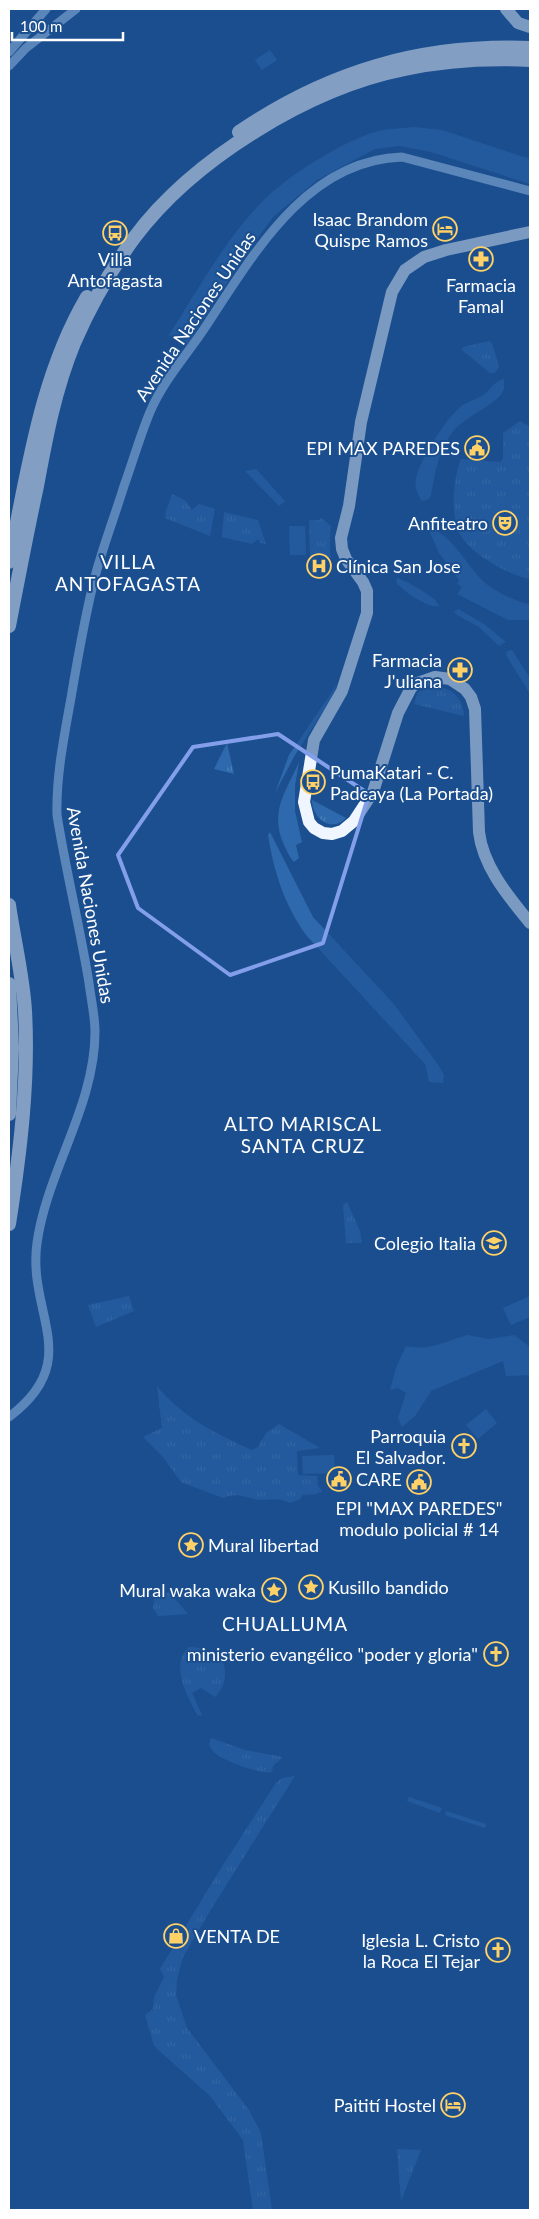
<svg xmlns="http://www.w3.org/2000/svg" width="539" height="2219" font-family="Lato,sans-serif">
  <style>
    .green { fill: #2e69ad }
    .park { fill: url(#park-tufts) }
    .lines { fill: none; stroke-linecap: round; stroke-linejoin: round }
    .minor { stroke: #a9c9ee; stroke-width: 9 }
    .major { stroke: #f0f6ff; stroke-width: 12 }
    .highway { stroke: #fff; stroke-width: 14 }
    .marked { fill: none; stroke: #839eea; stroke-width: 4; stroke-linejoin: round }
    .labels { text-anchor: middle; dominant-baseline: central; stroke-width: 4; stroke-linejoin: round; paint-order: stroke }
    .poi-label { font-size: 18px; fill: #fff; stroke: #1b4f8f; text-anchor: end }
    .street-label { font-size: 18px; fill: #fff; stroke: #1b4f8f }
    .neighbourhood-label { font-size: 19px; letter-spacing: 1px; fill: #fff; stroke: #1b4f8f }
  </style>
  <defs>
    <pattern id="park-tufts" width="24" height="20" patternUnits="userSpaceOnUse" patternTransform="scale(1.25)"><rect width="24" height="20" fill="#2e69ad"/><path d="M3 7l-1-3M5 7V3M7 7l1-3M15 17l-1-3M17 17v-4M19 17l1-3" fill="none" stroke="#4d80b9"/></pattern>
  </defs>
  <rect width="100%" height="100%" fill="#1b4f8f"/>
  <g class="green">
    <polygon points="270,50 277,60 262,70 255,60"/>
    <path d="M413 127 442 130 530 159V184L431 152 400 146 375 149 317 180 273 217 238 265 186 347 169 335C198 290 225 239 263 201 287 176 339 144 372 133 384 128 400 129 413 127Z"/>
    <path d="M504 379V389L501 395C490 406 475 413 463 422 440 439 436 469 431 495L429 499 422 501C418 495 414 487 416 479 419 461 447 416 463 405 470 401 480 398 486 393 493 386 494 382 504 379Z"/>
    <polygon points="256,469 285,501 279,506 245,471"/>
    <polygon points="289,526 305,526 306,555 290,555"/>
    <path d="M428 528C450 531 468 568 485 583 499 594 514 600 530 605V620H508L457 594 462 587 457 584 459 580 439 553Z"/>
    <path d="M397 578C405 580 438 598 439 606 429 609 402 591 396 582Z"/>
    <polygon points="458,609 484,624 506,642 499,646 479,627 457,615 454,612"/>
    <polygon points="512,650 530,678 530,694 506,655 507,651"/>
    <polygon points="338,683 328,704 295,755 275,793 289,755"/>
    <path d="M299 762 295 786V811L302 842 296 845 299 858 294 862C290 858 287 851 284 845 269 811 286 792 299 762Z"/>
    <path d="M270 832 313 917 393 1003 439 1066 444 1075 443 1083 429 1082 425 1064 306 935C284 904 274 872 268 835Z"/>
    <polygon points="530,1296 530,1317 511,1325 503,1308"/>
    <path d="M467 1335 489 1339 514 1335 530 1347V1375L506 1376 503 1361 431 1391 415 1416 402 1427 398 1418 406 1393 398 1388 390 1390 396 1368 406 1346C429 1351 445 1342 467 1335Z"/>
    <polygon points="486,1409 497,1423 478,1439 466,1425"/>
    <polygon points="334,1455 335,1473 303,1474 302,1456"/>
    <polygon points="409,1797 442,1808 440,1813 407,1801"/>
    <polygon points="446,1811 486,1824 485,1828 445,1815"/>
  </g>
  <g class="park">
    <polygon points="489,341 492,343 499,366 495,373 490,373 462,350 463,347"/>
    <path d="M520 421 530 427V579C510 576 469 553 460 534 450 514 453 479 461 459L500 462 503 459V433Z"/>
    <polygon points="172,494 186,501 192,510 199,504 215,509 210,536 165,518 166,511"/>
    <polygon points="224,512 258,520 266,544 261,543 258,539 252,544 222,537"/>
    <path d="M321 518 331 526C330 533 329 551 331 557L321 561V555L310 556 309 520H320Z"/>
    <path d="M434 687C452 686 463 699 464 716L414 704 418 692Z"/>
    <polygon points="227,743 234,774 214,769"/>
    <path d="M312 800 346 818C332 833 312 819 312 800Z"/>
    <polygon points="347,1202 360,1231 362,1243 346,1243 343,1205"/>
    <polygon points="129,1296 134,1311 96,1327 88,1305"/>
    <path d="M157 1386C182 1417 216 1434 252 1450L258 1447 266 1433 279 1424 320 1448 297 1451 298 1475 317 1476 318 1486 322 1491 316 1494 303 1495 300 1499 290 1503C280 1498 274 1499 263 1500 248 1500 240 1491 223 1498L181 1482 163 1457 143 1437 162 1428Z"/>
    <polygon points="169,1592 188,1614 158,1616 153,1608 154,1598"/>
    <path d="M189 1647C201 1646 209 1654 220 1653 227 1671 228 1683 215 1697L201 1688 192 1693 202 1715 198 1716C188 1698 169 1664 189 1647Z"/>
    <path d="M211 1738 245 1750 283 1757 273 1766 272 1772C261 1775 220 1760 213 1751 211 1749 210 1747 209 1744Z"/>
    <polygon points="295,1776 210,1911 183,1957 177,1979 176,1995 187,2028 249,2110 261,2133 272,2210 253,2210 243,2140 210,2096 154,2046 145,2015 153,2009 154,1997 164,1977 160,1969 221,1868 276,1783 282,1778"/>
    <polygon points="397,2149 421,2150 401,2201"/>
  </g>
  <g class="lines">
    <g class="minor">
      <polyline points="9,52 46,9"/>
      <polyline points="9,66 26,48 76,9"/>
      <path d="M9 1417C85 1360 27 1314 37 1243 47 1171 95 1106 95 1032 95 1016 91 999 89 983 80 927 66 872 57 815 56 776 64 737 71 698 78 656 85 614 96 573 104 544 115 515 124 486 133 461 140 436 150 412 163 381 186 356 204 329 252 257 305 160 402 157L530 191"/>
    </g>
    <g class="major">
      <polyline points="506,9 518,23 530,27"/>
      <path d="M530 232 446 250 424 257 405 270 392 292 361 422 349 506 341 538 342 549 346 559 363 582 367 591V613L342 691 314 740 304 802 309 822 314 828 323 833 332 834 342 831 354 821 373 792 398 713 411 688 415 684 435 677 450 679 465 689 471 697 475 709 479 832C483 867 509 897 530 923"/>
    </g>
    <g class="highway">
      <path d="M239 132C329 71 421 44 530 48"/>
      <path d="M9 562C28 472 40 377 87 297"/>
      <path d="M9 626C18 579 27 532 37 486 46 437 55 389 74 343 90 306 110 271 134 238 193 159 309 88 405 69 446 60 488 58 530 60"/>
      <path d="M9 905C14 940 23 976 25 1011 29 1081 20 1154 9 1224"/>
      <polyline points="9,984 12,1048 9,1114"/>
    </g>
  </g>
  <path d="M0 0H539V2219H0ZM278 734 369 794 323 943 230 975 138 908 118 855 193 747Z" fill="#1b4f8f" fill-opacity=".55" fill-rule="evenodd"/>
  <path class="marked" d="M278 734 369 794 323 943 230 975 138 908 118 855 193 747Z"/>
  <defs>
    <g id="hotel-ring" transform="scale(1.25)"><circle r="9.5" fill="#1b4f8f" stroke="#ffd166" stroke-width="1.5"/><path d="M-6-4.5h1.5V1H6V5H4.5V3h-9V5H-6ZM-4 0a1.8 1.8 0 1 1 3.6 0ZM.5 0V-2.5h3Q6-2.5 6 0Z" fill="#ffd166"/></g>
    <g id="bus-ring" transform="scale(1.25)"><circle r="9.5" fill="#1b4f8f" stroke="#ffd166" stroke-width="1.5"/><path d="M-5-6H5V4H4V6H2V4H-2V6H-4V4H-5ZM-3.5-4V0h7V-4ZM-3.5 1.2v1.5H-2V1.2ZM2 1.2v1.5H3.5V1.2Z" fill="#ffd166"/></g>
    <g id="pharmacy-ring" transform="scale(1.25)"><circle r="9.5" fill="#1b4f8f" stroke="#ffd166" stroke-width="1.5"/><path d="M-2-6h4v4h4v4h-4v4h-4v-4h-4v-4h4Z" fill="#ffd166"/></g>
    <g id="civic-ring" transform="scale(1.25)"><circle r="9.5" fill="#1b4f8f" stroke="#ffd166" stroke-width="1.5"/><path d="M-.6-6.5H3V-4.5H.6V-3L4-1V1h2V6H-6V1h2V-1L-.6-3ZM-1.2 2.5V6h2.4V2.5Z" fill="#ffd166"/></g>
    <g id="theatre-ring" transform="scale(1.25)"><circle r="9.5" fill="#1b4f8f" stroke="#ffd166" stroke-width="1.5"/><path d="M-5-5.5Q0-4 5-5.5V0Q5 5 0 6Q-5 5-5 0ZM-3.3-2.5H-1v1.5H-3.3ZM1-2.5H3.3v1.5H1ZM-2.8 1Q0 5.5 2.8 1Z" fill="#ffd166"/></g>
    <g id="hospital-ring" transform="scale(1.25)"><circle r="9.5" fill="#1b4f8f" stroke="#ffd166" stroke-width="1.5"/><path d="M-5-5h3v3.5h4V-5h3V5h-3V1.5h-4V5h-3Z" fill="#ffd166"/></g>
    <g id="school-ring" transform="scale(1.25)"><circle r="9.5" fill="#1b4f8f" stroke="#ffd166" stroke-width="1.5"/><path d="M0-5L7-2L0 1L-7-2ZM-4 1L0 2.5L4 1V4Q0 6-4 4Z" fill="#ffd166"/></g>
    <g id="church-ring" transform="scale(1.25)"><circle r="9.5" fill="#1b4f8f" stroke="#ffd166" stroke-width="1.5"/><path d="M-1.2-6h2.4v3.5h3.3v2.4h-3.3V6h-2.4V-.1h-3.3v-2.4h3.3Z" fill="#ffd166"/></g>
    <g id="sight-ring" transform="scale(1.25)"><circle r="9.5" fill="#1b4f8f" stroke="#ffd166" stroke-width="1.5"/><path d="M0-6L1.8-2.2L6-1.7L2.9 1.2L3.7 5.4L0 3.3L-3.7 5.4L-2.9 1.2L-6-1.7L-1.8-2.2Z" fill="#ffd166"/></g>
    <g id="shop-ring" transform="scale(1.25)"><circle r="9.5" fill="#1b4f8f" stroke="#ffd166" stroke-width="1.5"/><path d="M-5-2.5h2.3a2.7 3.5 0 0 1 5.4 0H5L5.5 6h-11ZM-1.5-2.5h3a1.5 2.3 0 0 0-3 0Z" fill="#ffd166"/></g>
  </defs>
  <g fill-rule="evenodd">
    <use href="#hotel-ring" x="445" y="229"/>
    <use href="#bus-ring" x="115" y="233"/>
    <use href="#pharmacy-ring" x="481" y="259"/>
    <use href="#civic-ring" x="477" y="448"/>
    <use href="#theatre-ring" x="505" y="523"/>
    <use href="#hospital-ring" x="319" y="566"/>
    <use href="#pharmacy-ring" x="460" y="670"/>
    <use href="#bus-ring" x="313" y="782"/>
    <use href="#school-ring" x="494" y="1243"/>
    <use href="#church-ring" x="464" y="1446"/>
    <use href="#civic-ring" x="339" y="1479"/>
    <use href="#civic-ring" x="419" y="1482"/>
    <use href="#sight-ring" x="191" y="1545"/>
    <use href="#sight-ring" x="311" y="1587"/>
    <use href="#sight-ring" x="274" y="1590"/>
    <use href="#church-ring" x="496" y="1654"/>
    <use href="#shop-ring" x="176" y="1936"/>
    <use href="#church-ring" x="498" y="1950"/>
    <use href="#hotel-ring" x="453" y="2105"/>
  </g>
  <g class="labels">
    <g class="poi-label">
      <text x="428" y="219">Isaac Brandom<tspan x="428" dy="21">Quispe Ramos</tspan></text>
      <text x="115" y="259" text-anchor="middle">Villa<tspan x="115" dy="21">Antofagasta</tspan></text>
      <text x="481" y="285" text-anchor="middle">Farmacia<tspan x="481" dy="21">Famal</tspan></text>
      <text x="460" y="448">EPI MAX PAREDES</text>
      <text x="488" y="523">Anfiteatro</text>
      <text x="336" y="566" text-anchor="start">Clínica San Jose</text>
      <text x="442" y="660">Farmacia<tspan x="442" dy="21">J'uliana</tspan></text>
      <text x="330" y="772" text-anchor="start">PumaKatari - C.<tspan x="330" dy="21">Padcaya (La Portada)</tspan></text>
      <text x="476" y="1243">Colegio Italia</text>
      <text x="446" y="1436">Parroquia<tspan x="446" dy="21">El Salvador.</tspan></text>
      <text x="356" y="1479" text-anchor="start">CARE</text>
      <text x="419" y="1508" text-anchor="middle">EPI "MAX PAREDES"<tspan x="419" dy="21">modulo policial # 14</tspan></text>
      <text x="208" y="1545" text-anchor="start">Mural libertad</text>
      <text x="328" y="1587" text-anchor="start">Kusillo bandido</text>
      <text x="256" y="1590">Mural waka waka</text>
      <text x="478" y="1654">ministerio evangélico "poder y gloria"</text>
      <text x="194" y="1936" text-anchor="start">VENTA DE</text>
      <text x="480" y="1940">Iglesia L. Cristo<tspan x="480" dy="21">la Roca El Tejar</tspan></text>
      <text x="436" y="2105">Paitití Hostel</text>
    </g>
    <g class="street-label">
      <text transform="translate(195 316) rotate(-56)">Avenida Naciones Unidas</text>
      <text transform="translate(91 905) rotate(80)">Avenida Naciones Unidas</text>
    </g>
    <g class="neighbourhood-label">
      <text x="128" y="561">VILLA<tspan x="128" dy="22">ANTOFAGASTA</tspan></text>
      <text x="303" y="1123">ALTO MARISCAL<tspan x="303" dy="22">SANTA CRUZ</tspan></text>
      <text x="285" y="1623">CHUALLUMA</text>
    </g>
  </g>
  <rect width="539" height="2219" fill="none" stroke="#ffffff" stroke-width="20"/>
  <path d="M12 32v8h111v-8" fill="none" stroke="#ffffff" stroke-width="2.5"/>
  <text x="20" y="32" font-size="15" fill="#ffffff" stroke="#1b4f8f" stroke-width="4" paint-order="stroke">100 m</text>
</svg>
